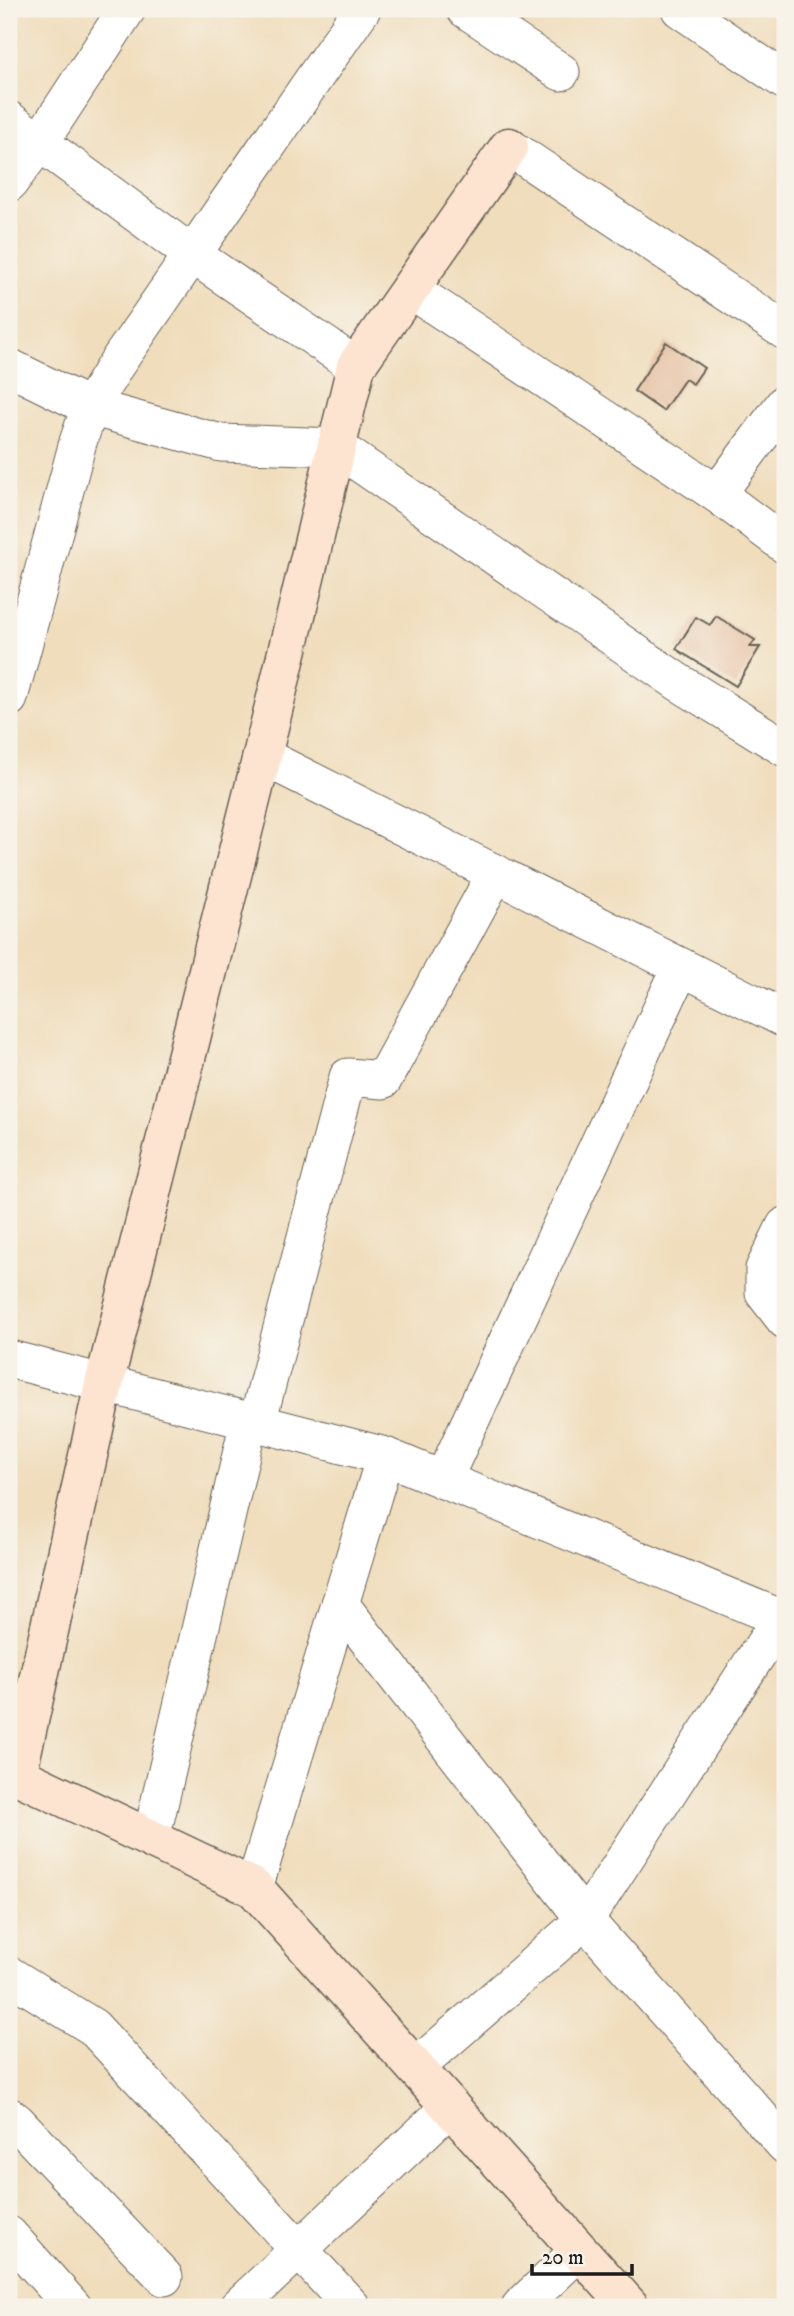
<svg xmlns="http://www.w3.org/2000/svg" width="794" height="2316" font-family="'IM FELL DW Pica',serif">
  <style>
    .building { fill: #e4bb9c }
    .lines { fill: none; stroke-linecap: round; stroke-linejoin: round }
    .street-casing { stroke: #666054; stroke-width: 39 }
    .secondary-casing { stroke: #666054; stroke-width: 41 }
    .street { stroke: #fff; stroke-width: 37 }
    .secondary { stroke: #fde4d1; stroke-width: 38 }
  </style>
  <rect width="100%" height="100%" fill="#f7f3e8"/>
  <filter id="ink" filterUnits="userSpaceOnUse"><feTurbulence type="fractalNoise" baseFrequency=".0143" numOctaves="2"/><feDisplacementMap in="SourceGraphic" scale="14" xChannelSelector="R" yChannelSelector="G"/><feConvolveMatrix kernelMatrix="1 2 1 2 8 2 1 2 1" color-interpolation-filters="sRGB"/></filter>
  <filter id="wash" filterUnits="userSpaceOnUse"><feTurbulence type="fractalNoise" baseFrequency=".00686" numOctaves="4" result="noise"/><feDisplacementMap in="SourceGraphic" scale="28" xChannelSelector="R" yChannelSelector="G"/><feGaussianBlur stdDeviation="1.57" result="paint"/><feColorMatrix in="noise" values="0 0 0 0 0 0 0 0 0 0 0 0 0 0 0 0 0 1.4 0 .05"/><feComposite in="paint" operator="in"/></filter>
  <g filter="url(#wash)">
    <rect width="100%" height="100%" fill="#f0ddbc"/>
    <g id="blocks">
      <g class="building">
        <polygon points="666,342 704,368 693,384 685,379 663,411 634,391"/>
        <polygon points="716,616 755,640 750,647 760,647 736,686 676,649 696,617 710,625"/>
      </g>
    </g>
  </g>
  <g filter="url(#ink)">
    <use href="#blocks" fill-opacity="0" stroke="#666054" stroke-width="2"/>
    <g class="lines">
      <g class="street-casing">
        <g id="street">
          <polyline points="465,9 561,72"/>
          <polyline points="680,9 785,81"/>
          <polyline points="9,120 193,255 356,366"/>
          <polyline points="509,147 785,331"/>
          <polyline points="9,183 40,142 127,9"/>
          <polyline points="410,289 717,494 785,545"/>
          <polyline points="9,367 90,407 221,443 336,447 678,682 785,748"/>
          <polyline points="717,494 785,403"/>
          <polyline points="9,698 78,442 90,407 115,366 362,9"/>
          <polyline points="262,756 785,1019"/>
          <polyline points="785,1226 764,1269 764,1293 785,1320"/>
          <polyline points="9,1359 385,1456 785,1620"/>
          <polyline points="257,1423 348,1077 383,1080 496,873"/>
          <polyline points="443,1480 681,967"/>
          <polyline points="340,1604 585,1920 785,2145"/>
          <polyline points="151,1839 249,1421"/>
          <polyline points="254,1888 385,1456"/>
          <polyline points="9,1975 93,2027 352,2307"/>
          <polyline points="415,2068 585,1920 781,1618"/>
          <polyline points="9,2116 16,2121 164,2277"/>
          <polyline points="9,2235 73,2307"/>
          <polyline points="238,2307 450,2107"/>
          <polyline points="520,2307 579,2251"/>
        </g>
      </g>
      <g class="secondary-casing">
        <polyline id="secondary" points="509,147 356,366 262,756 104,1384 17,1775 254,1888 630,2307"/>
      </g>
      <use href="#street" class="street"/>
      <use href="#secondary" class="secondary"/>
    </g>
  </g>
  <rect width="794" height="2316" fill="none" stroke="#f7f3e8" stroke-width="35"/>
  <path d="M532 2264v10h100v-10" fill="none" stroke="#1c1c1c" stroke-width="3.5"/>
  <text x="542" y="2264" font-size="21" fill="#1c1c1c" stroke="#f7f3e8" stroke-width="5" paint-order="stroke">20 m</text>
</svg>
